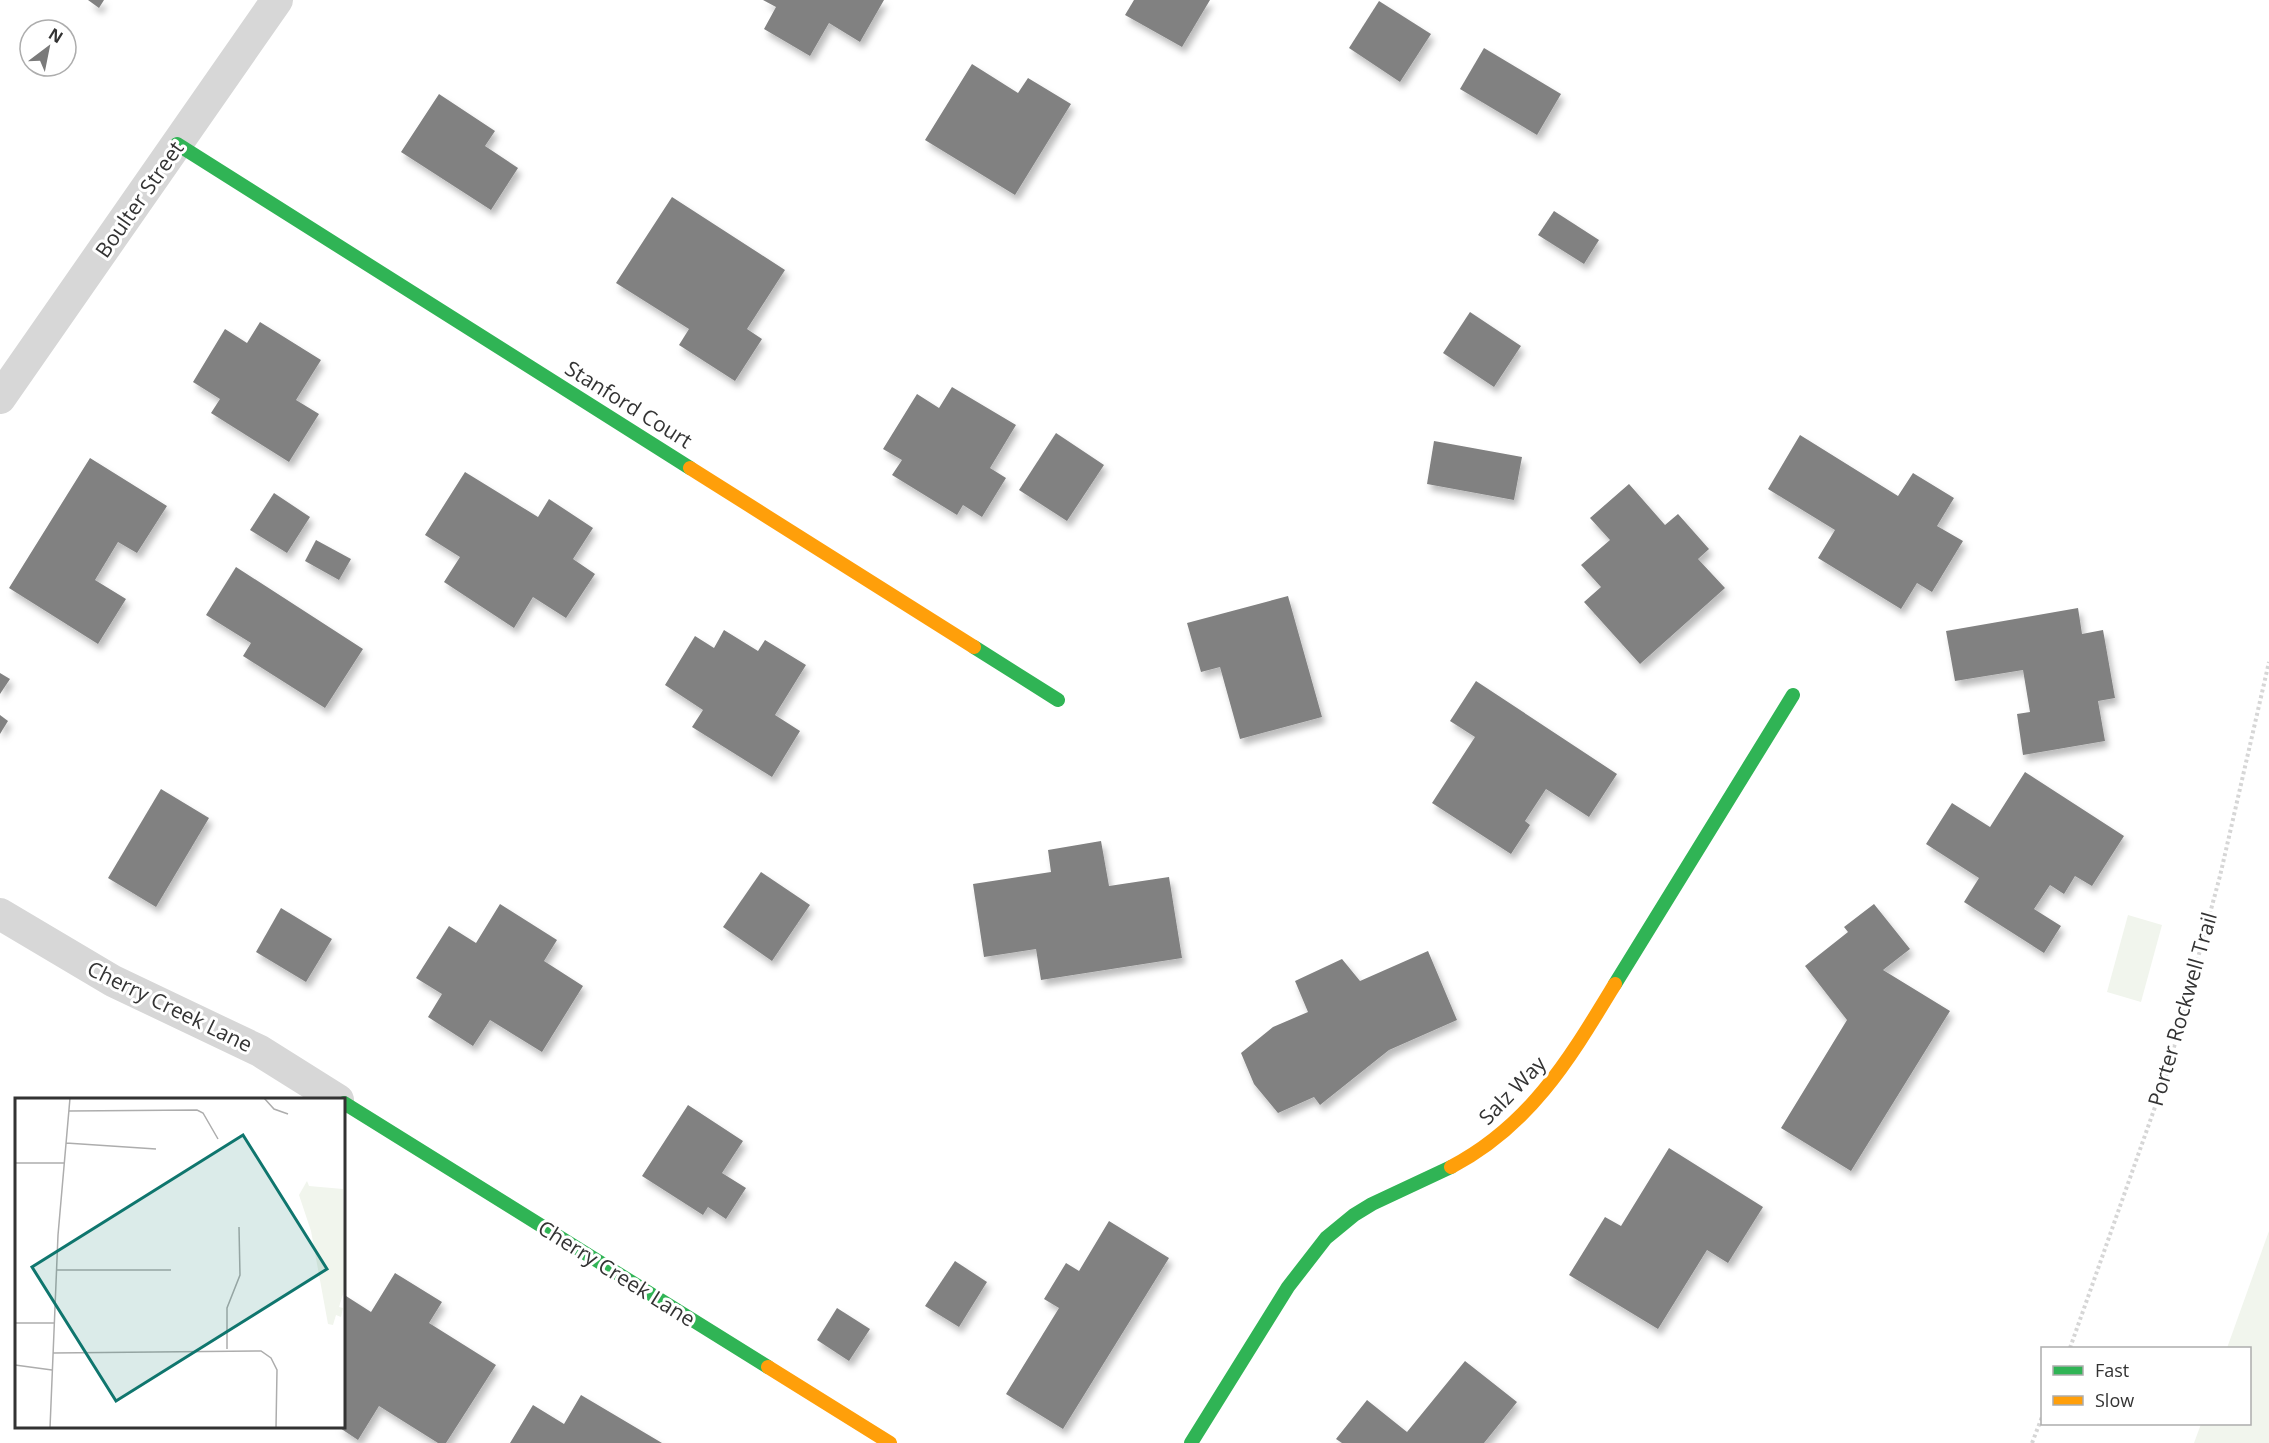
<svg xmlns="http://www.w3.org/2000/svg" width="2269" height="1443" font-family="'Open Sans',sans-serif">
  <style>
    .green { fill: #f1f5ed }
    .building { fill: #818181; filter: url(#shadow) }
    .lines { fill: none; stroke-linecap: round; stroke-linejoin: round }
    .path { stroke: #d6d6d6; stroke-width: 4; stroke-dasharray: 3 3; stroke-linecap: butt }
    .street { stroke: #d7d7d7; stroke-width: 32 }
    .fast { stroke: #30b455; stroke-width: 14 }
    .slow { stroke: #ff9f0a; stroke-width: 14 }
    .labels { text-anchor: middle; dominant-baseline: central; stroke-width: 6; stroke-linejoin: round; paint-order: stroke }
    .street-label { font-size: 21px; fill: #333; stroke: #fff }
    .inset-road { fill: none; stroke: #adadad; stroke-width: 1.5 }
    .view { fill: #0f766e; fill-opacity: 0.15; stroke: #0f766e; stroke-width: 3 }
    .inset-edge { fill: none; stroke: #333; stroke-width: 3 }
  </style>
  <defs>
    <filter id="shadow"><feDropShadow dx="3.5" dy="6" stdDeviation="3" flood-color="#0004"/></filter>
  </defs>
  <rect width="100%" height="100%" fill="#fff"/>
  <g class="green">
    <polygon points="2128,915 2162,925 2141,1002 2107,992"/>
    <polygon points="2269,1231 2269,1443 2194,1443 2201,1424 2250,1424 2250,1348 2227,1348"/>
  </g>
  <g class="building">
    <polygon points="88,0 104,0 99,8"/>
    <polygon points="763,0 884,0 860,42 829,23 810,56 764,29 776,7"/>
    <polygon points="1134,0 1210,0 1182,47 1125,15"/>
    <polygon points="1379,1 1431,34 1400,82 1349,48"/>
    <polygon points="1484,48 1561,94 1537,135 1460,89"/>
    <polygon points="972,64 1018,93 1028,78 1071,104 1015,195 925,140"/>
    <polygon points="439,94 495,131 485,146 518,168 491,210 401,152"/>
    <polygon points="672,197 785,270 747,329 762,339 735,381 679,345 689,329 616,283"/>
    <polygon points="1554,211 1599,240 1584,264 1538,235"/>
    <polygon points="1470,312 1521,346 1494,387 1443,353"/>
    <polygon points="260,322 321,360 296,400 319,414 289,462 211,413 220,399 193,382 225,329 247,343"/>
    <polygon points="952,387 1016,425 990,468 1006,478 982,517 963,505 957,515 892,475 902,460 883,449 917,394 939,408"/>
    <polygon points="1056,433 1104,465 1067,521 1019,490"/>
    <polygon points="1800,435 1898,496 1913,473 1954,498 1937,526 1963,541 1932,592 1917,583 1901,609 1818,558 1835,530 1768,489"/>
    <polygon points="1434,441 1522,457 1514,500 1427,484"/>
    <polygon points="90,458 167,506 137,553 118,542 95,580 126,599 98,644 9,588"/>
    <polygon points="465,472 538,517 549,499 593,528 573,559 595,574 566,618 533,597 514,628 444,582 460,557 425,535"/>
    <polygon points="1629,484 1665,525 1678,514 1709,549 1698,559 1725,588 1640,664 1584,602 1601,587 1581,565 1610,540 1590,518"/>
    <polygon points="274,493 310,517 287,553 250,530"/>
    <polygon points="316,540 351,559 339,580 305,561"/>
    <polygon points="236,567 363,649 325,708 243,656 251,643 206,615"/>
    <polygon points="1288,596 1322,717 1240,739 1220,667 1201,672 1187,623"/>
    <polygon points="2078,608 2082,634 2103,630 2115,698 2098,701 2105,741 2023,755 2017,714 2030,712 2023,670 1955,681 1946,631"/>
    <polygon points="724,630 758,651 765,640 806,665 775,715 800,731 772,777 692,727 703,710 665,685 695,636 714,648"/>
    <polygon points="0,673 10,679 0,694"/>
    <polygon points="1476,681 1617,774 1589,817 1546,789 1525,821 1530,825 1511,854 1432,803 1475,737 1450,721"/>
    <polygon points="0,715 8,721 0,734"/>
    <polygon points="2025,772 2124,836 2092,886 2075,876 2064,894 2050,885 2034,909 2061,926 2044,953 1964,902 1979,878 1926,844 1952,803 1990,827"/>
    <polygon points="161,789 209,818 156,907 108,878"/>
    <polygon points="1101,841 1109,886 1169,877 1182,958 1041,980 1036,949 984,957 973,884 1051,872 1048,850"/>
    <polygon points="761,872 810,905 772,961 723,927"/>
    <polygon points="500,904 557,940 544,961 583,986 542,1052 490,1020 473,1046 428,1017 442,994 416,978 449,926 476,943"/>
    <polygon points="1874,904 1910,949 1883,970 1950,1011 1851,1171 1781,1128 1847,1020 1805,966 1848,932 1844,927"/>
    <polygon points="281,908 332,939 306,982 256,952"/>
    <polygon points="1428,951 1457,1020 1389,1050 1320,1105 1314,1097 1278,1113 1254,1084 1241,1053 1273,1027 1308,1012 1295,981 1342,959 1360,981"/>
    <polygon points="688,1105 743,1141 722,1173 746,1188 726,1219 708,1207 703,1215 642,1176"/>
    <polygon points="1669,1148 1763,1207 1728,1263 1707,1250 1658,1329 1569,1275 1605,1217 1621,1226"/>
    <polygon points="1109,1221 1169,1258 1063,1429 1006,1394 1059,1308 1044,1299 1066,1263 1079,1271"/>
    <polygon points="955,1261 987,1282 959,1327 925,1306"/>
    <polygon points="395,1273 442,1302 429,1323 496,1365 446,1443 438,1443 379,1406 358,1440 337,1426 344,1426 344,1299 346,1296 371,1312"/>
    <polygon points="837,1308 870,1329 849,1361 817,1340"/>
    <polygon points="1465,1361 1517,1402 1484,1443 1342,1443 1336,1439 1367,1400 1407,1432"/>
    <polygon points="581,1395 662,1443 510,1443 533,1405 564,1424"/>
  </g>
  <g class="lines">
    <g class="path">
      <polyline points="2070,1348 2167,1073 2220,876 2269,662"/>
      <polyline points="2032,1443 2042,1417"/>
    </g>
    <g class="street">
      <polyline points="0,398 277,0"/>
      <polyline points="0,914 113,981 260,1051 338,1100"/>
    </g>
    <g class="fast">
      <polyline points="177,144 690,468"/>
      <polyline points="974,647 1058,700"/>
      <polyline points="1615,984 1793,695"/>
      <polyline points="344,1103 768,1367"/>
      <polyline points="1191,1443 1288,1287 1326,1238 1354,1215 1372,1204 1451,1167"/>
    </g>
    <g class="slow">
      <polyline points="690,468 974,647"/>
      <path d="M1451 1167C1531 1125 1570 1058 1615 984"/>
      <polyline points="768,1367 890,1443"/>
    </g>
  </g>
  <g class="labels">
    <g class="street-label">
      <text transform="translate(139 199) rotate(-55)">Boulter Street</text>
      <text transform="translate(629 404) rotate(32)">Stanford Court</text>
      <text transform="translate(170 1006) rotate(26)">Cherry Creek Lane</text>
      <text transform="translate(2182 1009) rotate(-74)">Porter Rockwell Trail</text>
      <text transform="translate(1512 1090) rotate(-46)">Salz Way</text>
      <text transform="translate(617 1273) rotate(32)">Cherry Creek Lane</text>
    </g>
  </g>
  <g transform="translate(15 1098)">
    <rect width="330" height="330" fill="#fff"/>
    <path d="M292 83 294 88 328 91 330 190 324 209 328 210 326 219 321 217 318 227 313 226 296 133 284 97Z" fill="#f1f5ed"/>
    <path class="inset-road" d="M249 0 259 11 273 16M54 13 182 12 188 15 203 41M51 45 141 51M0 65H49M42 172H156M0 225H39M212 251V210L225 177 224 129M38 255 246 253 256 260 262 272 261 330M0 267 37 272M35 330 43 137 55 0"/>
    <path class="view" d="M228 37 312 171 101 303 17 169Z"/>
    <rect width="330" height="330" class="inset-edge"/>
  </g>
  <rect x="2041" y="1347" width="210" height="78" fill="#ffffff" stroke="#adadad" stroke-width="1.5"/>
  <rect x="2053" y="1366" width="30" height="9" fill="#30b455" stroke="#adadad" stroke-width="1.5"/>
  <text x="2095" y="1377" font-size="18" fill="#333333">Fast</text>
  <rect x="2053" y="1396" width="30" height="9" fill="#ff9f0a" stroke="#adadad" stroke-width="1.5"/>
  <text x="2095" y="1407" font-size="18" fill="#333333">Slow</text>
  <g transform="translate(48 48) rotate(32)"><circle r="28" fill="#ffffff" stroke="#adadad" stroke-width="1.5"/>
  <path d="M0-4.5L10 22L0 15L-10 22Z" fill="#7a7a7a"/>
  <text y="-9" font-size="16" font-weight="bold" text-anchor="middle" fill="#333333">N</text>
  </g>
</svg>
